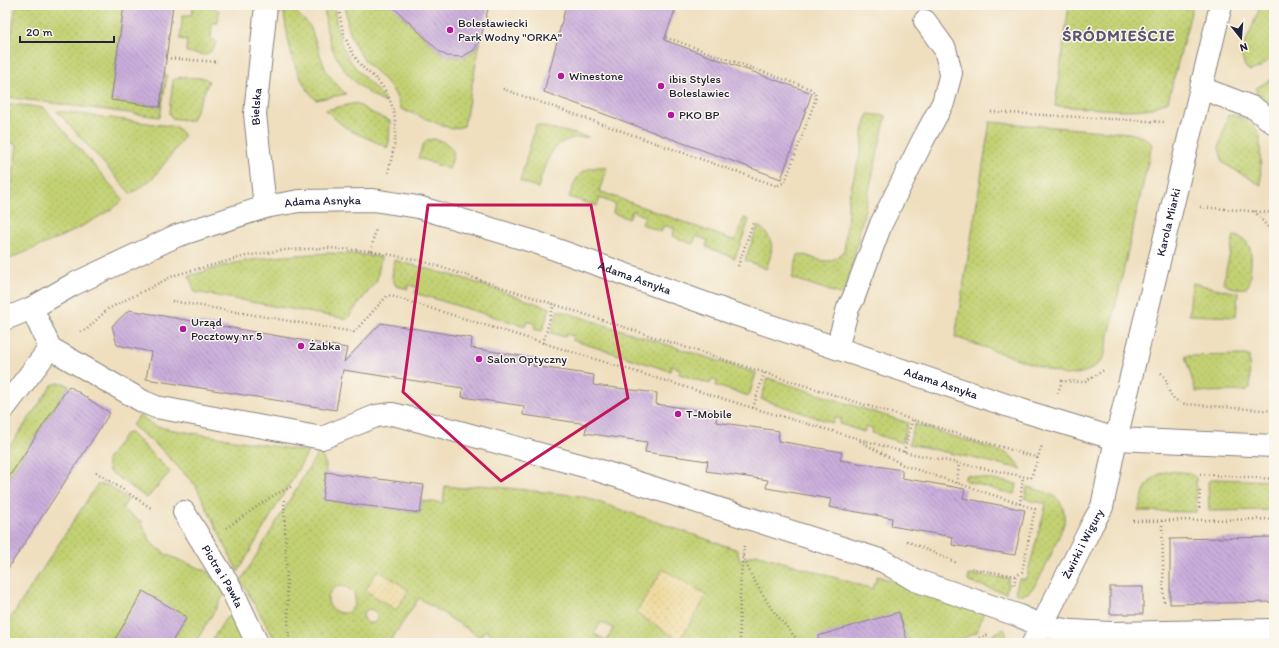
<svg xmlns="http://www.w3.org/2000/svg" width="1279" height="648" font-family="Itim,sans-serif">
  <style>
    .grass { fill: url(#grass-dots); stroke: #727a57; fill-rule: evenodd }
    .sand { fill: url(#sand-dots); stroke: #887e6c }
    .building { fill: url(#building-back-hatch) }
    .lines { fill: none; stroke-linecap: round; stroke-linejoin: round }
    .minor-casing { stroke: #88807d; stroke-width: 24 }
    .path { stroke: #88807d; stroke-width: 2.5; stroke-dasharray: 1 3; stroke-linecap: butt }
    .minor { stroke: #fff; stroke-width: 22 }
    .marked { fill: none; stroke: #c2185b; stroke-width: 3; stroke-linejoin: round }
    .poi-dot { fill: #b5179e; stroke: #fbf7ec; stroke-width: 1.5 }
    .labels { text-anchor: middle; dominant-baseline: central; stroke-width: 3; stroke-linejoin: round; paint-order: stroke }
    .poi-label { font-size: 12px; fill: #22223b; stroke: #fbf7ec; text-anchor: start }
    .street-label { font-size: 12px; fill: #22223b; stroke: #fbf7ec }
    .district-label { font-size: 16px; font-weight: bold; letter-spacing: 1px; fill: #5d5373; stroke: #fbf7ec }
  </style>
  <defs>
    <pattern id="grass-dots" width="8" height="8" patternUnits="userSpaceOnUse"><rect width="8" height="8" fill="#c3d173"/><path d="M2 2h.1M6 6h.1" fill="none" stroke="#a7b364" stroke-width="1.8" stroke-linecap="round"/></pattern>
    <pattern id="sand-dots" width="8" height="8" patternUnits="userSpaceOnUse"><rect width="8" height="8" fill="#eeda9e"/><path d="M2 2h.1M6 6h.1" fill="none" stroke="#ccbb89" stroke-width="1.8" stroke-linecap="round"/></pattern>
    <pattern id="building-back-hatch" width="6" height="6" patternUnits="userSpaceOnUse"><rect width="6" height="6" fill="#caaddc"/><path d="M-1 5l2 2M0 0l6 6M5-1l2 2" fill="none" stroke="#a48cb4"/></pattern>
  </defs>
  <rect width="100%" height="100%" fill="#fbf7ec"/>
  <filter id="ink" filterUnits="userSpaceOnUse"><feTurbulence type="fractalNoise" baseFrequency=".025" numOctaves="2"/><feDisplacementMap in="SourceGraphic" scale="8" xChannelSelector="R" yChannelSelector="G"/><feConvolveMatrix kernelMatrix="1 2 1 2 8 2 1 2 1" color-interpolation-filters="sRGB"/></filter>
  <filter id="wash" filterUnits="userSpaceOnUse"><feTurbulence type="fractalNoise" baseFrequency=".012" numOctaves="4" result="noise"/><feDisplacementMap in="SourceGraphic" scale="16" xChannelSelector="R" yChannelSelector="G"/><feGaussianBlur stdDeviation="0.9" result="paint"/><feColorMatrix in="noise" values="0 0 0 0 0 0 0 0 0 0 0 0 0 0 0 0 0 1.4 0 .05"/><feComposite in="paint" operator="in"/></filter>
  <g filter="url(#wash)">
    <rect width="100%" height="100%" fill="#efdfbf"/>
    <g class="grass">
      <polygon points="16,5 124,5 111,100 160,107 164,75 167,75 160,117 5,97 5,80"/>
      <path d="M193 5 213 7 219 11 218 23H212L211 40 216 41C215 49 211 51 206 55L186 52 187 40 180 39 183 15H192Z"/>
      <path d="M325 5H334C337 33 341 54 362 75 370 84 380 92 386 103 347 84 323 49 325 5Z"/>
      <path d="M346 5H394L401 15 440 52C450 58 465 60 474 50 477 48 479 42 481 38L464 126 452 129 401 109C399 104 397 99 395 94 388 82 378 74 368 64 354 48 345 27 346 5Z"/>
      <path d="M1069 5H1193L1168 101C1163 104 1157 106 1151 108 1123 113 1083 107 1055 106Z"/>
      <polygon points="1261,5 1273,7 1274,5 1274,56 1259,68 1250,71 1245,67 1241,54"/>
      <path d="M283 8 293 9 310 26 326 71 335 83 346 94 316 100C291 73 289 43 283 8Z"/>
      <polygon points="181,77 204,78 209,81 192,120 190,121 172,118 169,113 173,80"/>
      <polygon points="1274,78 1274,106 1256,92 1256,88"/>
      <path d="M356 103 370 112 390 121 389 142 387 148C375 140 362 137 350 130 341 125 333 117 326 110Z"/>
      <path d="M13 104 44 108 123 199C117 207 107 212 98 217 69 235 36 247 5 261V207H9L17 145 5 140V134H7L10 112H5V107Z"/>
      <polygon points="57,111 177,127 184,136 172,154 153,178 131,194"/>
      <path d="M868 114 886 116 845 296 792 278 798 255 801 254C819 259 829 268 844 251L848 215V200L863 142 862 135Z"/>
      <path d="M1228 114C1242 116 1254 123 1260 136L1261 185 1223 163 1219 148Z"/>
      <path d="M990 122 1129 133C1138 135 1145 137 1152 144L1104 357C1092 372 1083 374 1064 375L955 337Z"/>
      <path d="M536 125 589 137C582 138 573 137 567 140 548 147 543 171 538 188L520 181Z"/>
      <path d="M434 139C444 142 451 144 454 154L449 169 418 158 423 145 427 140Z"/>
      <path d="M599 167 607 168 599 191 735 241 744 218 749 220 735 258 706 247 708 240 696 236 693 244 672 236 675 229 664 225 661 232 642 224 645 216 632 211 629 219 613 213 615 204 600 198 597 206 569 197C576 179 578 169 599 167Z"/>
      <path d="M758 226C776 238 773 251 766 269L745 260Z"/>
      <path d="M1234 236C1258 239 1250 267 1249 284L1246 288C1239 289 1229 288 1223 283Z"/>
      <path d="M327 253 356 254 381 257 377 280 347 319 195 292 189 276C203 272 217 267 231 264 262 257 295 255 327 253Z"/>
      <polygon points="394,260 462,278 550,308 542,331 534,329 535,324 527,321 525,326 415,293 417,287 409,285 408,289 396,286 392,277"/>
      <polygon points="1192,283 1238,293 1236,317 1189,315"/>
      <polygon points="558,310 756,373 749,396 716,386 717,381 712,379 710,384 679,374 680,369 672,366 670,371 572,340 573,336 566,334 565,337 551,333"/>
      <polygon points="1245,355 1249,356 1250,388 1247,391 1196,392 1185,356"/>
      <polygon points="768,378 908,423 902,443 872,433 873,429 866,427 864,432 840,424 841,419 835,417 833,423 761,399"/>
      <polygon points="58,383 63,383 69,386 5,483 5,453 52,385"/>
      <polygon points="140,415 154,426 174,430 308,452 238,572 196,486 161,449 132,425"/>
      <polygon points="915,424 1009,454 1022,469 909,444"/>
      <polygon points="131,433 170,472 147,498 109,471 107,460 125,434"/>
      <path d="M319 451 326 465 323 499 420 513 422 501 443 503 445 486 464 488 479 485 581 496 738 550V554L740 560 756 554 873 589 877 576 984 611 977 632 960 640 957 643H908L899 613 836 643H507L485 630 480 637 419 598 389 643H277L241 581ZM338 586 347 587 354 593C357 602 354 609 346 613 328 615 320 594 338 586ZM368 609 373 610 377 614V619L374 623H367L364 620 363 613ZM601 622 613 628 607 641 594 634Z"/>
      <path d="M1169 471 1189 473 1196 478V512L1138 511C1144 492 1146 476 1169 471Z"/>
      <polygon points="966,475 1017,484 1015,494 1000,491 964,480"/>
      <polygon points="1214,479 1274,481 1274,510 1209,511 1208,482"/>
      <polygon points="97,485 108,485 128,499 122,509 140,521 141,520 144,529 152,544 167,555 209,572 225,593 195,643 171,643 187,617 113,643 5,643 5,627"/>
      <path d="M1027 487C1050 493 1067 496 1064 524 1058 538 1039 588 1027 593 1023 595 1019 594 1015 593L1019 579H1026L1046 505 1044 503 1031 501 1025 498Z"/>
      <polygon points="969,575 1009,578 1006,593 969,582 968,580"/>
      <polygon points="237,615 250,643 210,643 226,618"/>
      <path d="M1004 629C1008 635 1006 638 1002 643H976Z"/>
    </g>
    <g class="sand">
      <polygon points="663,569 707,595 680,640 636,613"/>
      <polygon points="378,570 409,590 396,610 365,590"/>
    </g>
    <g id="blocks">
      <g class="building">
        <polygon points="124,5 173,5 160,107 111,100"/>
        <polygon points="391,5 489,5 481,38 474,50 462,57 447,56 440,52"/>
        <polygon points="566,5 677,5 664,40 812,93 781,179 544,92"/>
        <polygon points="129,310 347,348 344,362 381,323 472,338 471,348 534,358 533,366 594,375 593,385 657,393 656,404 717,413 716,422 779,431 778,441 842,452 840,460 902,470 902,478 965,489 963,498 1025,510 1015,555 952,545 953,537 891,526 892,518 829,507 831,499 766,488 768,480 706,471 708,461 645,452 647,442 585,433 587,424 523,415 524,406 462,397 463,388 343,370 336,410 146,379 151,352 117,345 112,326"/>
        <polygon points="69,386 110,413 5,573 5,483"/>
        <polygon points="326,472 424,485 420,513 322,500"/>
        <polygon points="1274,537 1274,602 1170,604 1170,539"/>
        <rect x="1110" y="587" width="33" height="27"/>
        <polygon points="143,591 187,617 171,643 113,643"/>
        <polygon points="899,612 908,643 819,643 818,636"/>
      </g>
    </g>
  </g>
  <g filter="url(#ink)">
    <use href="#blocks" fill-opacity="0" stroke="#88807d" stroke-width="1"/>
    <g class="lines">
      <g class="minor-casing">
        <g id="minor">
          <polyline points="1201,88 1254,108 1274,123"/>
          <path id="s1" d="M265 207 255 114 266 5"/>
          <polyline points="32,308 50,348 144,402 156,407 322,438 376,416 392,414 405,417 591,468 883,561 915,580 1017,615 1042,626 1053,628 1072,631 1111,633 1274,630"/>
          <path id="s2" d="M5 319 32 308 72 285 176 236 265 207 299 201 373 200 418 207 535 242 732 313 1027 412 1116 439 1274 446"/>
          <polyline points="837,348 848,308 853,299 881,224 923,140 943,103 951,73 945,49 925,21"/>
          <polyline points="5,407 50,348"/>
          <path id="s3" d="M184 512 233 592 257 643"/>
          <path id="s4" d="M1033 643 1093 523 1102 507 1116 439 1221 5"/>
        </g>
      </g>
      <g class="path">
        <path d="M339 5C340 27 347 47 360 64 365 71 373 75 378 81 386 89 392 103 394 114 399 134 392 154 388 174"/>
        <polyline points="166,58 218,62"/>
        <path d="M503 89 777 186 785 182 814 104C816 97 817 95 811 89L665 37"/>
        <polyline points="991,112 1165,122"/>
        <polyline points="1200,207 1274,213"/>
        <polyline points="1254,211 1272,232 1274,232"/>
        <polyline points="371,251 376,228"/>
        <polyline points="738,266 753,223"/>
        <polyline points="172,301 354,332 388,295 753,408 904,452 1031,478 1042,445"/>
        <path d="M80 332 87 329 108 309 175 275 246 256 284 250 328 248 371 251 422 261C627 328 831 396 1038 458"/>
        <polyline points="543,343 554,304"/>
        <path d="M1161 373C1172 383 1162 397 1185 404L1274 411"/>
        <polyline points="1058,393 1062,381 1084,382 1104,370"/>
        <polyline points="753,408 764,373"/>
        <polyline points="860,441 903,465 1035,509 1022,572 1016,576 969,568"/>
        <polyline points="904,452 912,420"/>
        <polyline points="96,472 151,508"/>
        <polyline points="1200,474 1274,479"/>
        <polyline points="957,483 959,463"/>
        <polyline points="284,500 289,643"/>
        <polyline points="1020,504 1023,476"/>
        <polyline points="1199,508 1200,488"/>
        <polyline points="1133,521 1274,519"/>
        <polyline points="1162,521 1164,604"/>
        <polyline points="226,528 274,495 293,486"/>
        <polyline points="907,541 957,563"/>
        <polyline points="743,556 752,577 771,608 800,643"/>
        <polyline points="1014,585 1016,576"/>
        <polyline points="979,638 988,635"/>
        <path d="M740 643C739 610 740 578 744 546"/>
      </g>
      <use href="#minor" class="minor"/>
    </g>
  </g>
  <path class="marked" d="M428 205H591L628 398 501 481 403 392Z"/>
  <g class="poi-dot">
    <circle cx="450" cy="30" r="4"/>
    <circle cx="561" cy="76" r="4"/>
    <circle cx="661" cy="86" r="4"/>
    <circle cx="671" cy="115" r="4"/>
    <circle cx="183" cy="329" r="4"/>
    <circle cx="301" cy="346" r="4"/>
    <circle cx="479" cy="359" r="4"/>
    <circle cx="678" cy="414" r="4"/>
  </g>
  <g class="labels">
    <g class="poi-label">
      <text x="458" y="23">Bolesławiecki<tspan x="458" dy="14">Park Wodny "ORKA"</tspan></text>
      <text x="569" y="76">Winestone</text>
      <text x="669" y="79">ibis Styles<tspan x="669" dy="14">Boleslawiec</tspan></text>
      <text x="679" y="115">PKO BP</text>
      <text x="191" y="322">Urząd<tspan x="191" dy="14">Pocztowy nr 5</tspan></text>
      <text x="309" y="346">Żabka</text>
      <text x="487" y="359">Salon Optyczny</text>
      <text x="686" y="414">T-Mobile</text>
    </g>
    <g class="street-label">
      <text stroke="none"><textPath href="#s1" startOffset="101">Bielska</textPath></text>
      <text stroke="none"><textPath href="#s2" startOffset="342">Adama Asnyka</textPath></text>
      <text stroke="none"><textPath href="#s4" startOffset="445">Karola Miarki</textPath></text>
      <text stroke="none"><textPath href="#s2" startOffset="666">Adama Asnyka</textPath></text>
      <text stroke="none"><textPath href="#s2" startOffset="990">Adama Asnyka</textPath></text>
      <text stroke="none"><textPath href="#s4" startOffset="111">Żwirki i Wigury</textPath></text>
      <text stroke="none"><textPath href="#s3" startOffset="75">Piotra i Pawła</textPath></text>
    </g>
    <g class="district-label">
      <text x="1119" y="35">ŚRÓDMIEŚCIE</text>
    </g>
  </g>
  <rect width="1279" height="648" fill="none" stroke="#fbf7ec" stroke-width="20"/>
  <g transform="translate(1241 38) rotate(163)" stroke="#fbf7ec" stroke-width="3" paint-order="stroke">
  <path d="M0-3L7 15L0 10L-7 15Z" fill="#22223b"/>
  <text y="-6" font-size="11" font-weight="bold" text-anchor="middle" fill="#22223b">N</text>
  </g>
  <path d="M20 36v6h94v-6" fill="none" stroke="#22223b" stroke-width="2"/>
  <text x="26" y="36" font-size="12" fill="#22223b" stroke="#fbf7ec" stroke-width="3" paint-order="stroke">20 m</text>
</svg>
